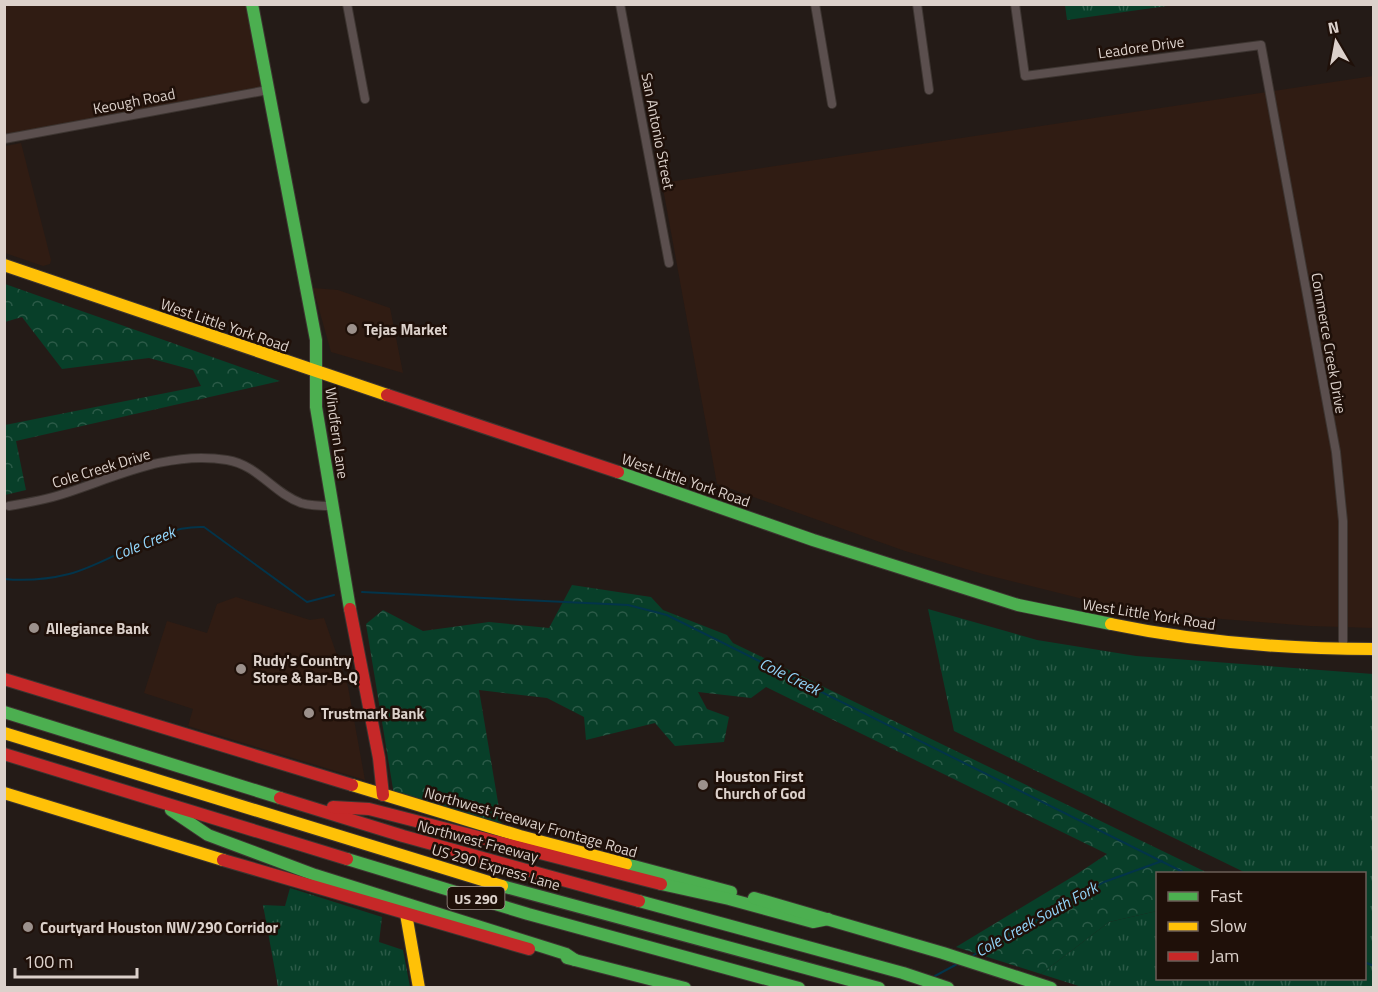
<svg xmlns="http://www.w3.org/2000/svg" width="1378" height="992" font-family="'Titillium Web',sans-serif">
  <style>
    .built { fill: #301c13 }
    .grass { fill: url(#grass-tufts) }
    .forest { fill: url(#forest-crowns) }
    .lines { fill: none; stroke-linecap: round; stroke-linejoin: round }
    .stream { stroke: #03344a; stroke-width: 2 }
    .street-casing { stroke: #3d3531; stroke-width: 10 }
    .fast-casing { stroke: #3d3531; stroke-width: 14 }
    .slow-casing { stroke: #3d3531; stroke-width: 14 }
    .jam-casing { stroke: #3d3531; stroke-width: 14 }
    .street { stroke: #5b4f4e; stroke-width: 8 }
    .fast { stroke: #4caf50; stroke-width: 12 }
    .slow { stroke: #ffc107; stroke-width: 12 }
    .jam { stroke: #c62828; stroke-width: 12 }
    .poi-dot { fill: #9c918c; stroke: #1f1009; stroke-width: 2 }
    .labels { text-anchor: middle; dominant-baseline: central; stroke-width: 5; stroke-linejoin: round; paint-order: stroke }
    .shield { fill: #1f1009; stroke: #a39791; stroke-width: 1.5 }
    .shield-label { font-size: 14px; font-weight: bold; fill: #dcd1cb }
    .street-label { font-size: 15px; fill: #dcd1cb; stroke: #1f1009 }
    .poi-label { font-size: 15px; font-weight: bold; fill: #dcd1cb; stroke: #1f1009; text-anchor: start }
    .water-label { font-size: 16px; font-style: italic; fill: #92d5fa; stroke: #1f1009 }
  </style>
  <defs>
    <pattern id="grass-tufts" width="24" height="20" patternUnits="userSpaceOnUse" patternTransform="scale(1.5)"><rect width="24" height="20" fill="#083f29"/><path d="M3 7l-1-3M5 7V3M7 7l1-3M15 17l-1-3M17 17v-4M19 17l1-3" fill="none" stroke="#2b5a47"/></pattern>
    <pattern id="forest-crowns" width="20" height="18" patternUnits="userSpaceOnUse" patternTransform="scale(1.5)"><rect width="20" height="18" fill="#083f29"/><path d="M2 6a3 3 0 1 1 6 0M12 15a3 3 0 1 1 6 0" fill="none" stroke="#2b5a47"/></pattern>
  </defs>
  <rect width="100%" height="100%" fill="#241b17"/>
  <g class="built">
    <polygon points="5,5 248,5 263,81 258,90 5,136"/>
    <polygon points="1373,76 1373,628 1310,626 1209,618 1095,602 983,574 905,551 717,484 662,183"/>
    <polygon points="21,143 51,260 50,264 43,266 5,253 5,146"/>
    <polygon points="313,288 338,290 390,308 403,373 331,352"/>
    <polygon points="236,597 310,620 324,618 348,687 365,780 188,726 193,709 144,693 167,621 207,633 217,604"/>
  </g>
  <g class="grass">
    <polygon points="1065,5 1065,4 1174,5 1067,20"/>
    <polygon points="928,609 1037,640 1136,656 1373,674 1373,987 1085,988 1041,974 1109,922 1157,911 1158,978 1364,978 1364,874 1246,873 954,731"/>
    <polygon points="290,888 382,917 379,942 403,950 410,987 278,987 263,905 285,906"/>
  </g>
  <g class="forest">
    <polygon points="5,284 280,381 16,441 26,490 5,495 5,425 201,386 193,370 149,358 62,369 22,317 5,322"/>
    <polygon points="572,585 651,597 663,610 727,635 733,643 1208,873 1158,874 1157,911 1109,922 1041,974 956,947 1077,874 1107,854 766,687 751,698 698,692 707,709 729,717 724,742 675,746 655,723 586,740 584,717 547,698 479,690 502,826 394,795 366,624 383,610 423,631 489,622 549,628"/>
  </g>
  <g class="lines">
    <g class="stream">
      <path d="M4 579C25 581 49 579 69 574 114 562 156 525 204 527L307 602 334 595"/>
      <polyline points="362,592 628,605 667,615 1187,874"/>
      <polyline points="972,956 1104,882 1162,861"/>
      <polyline points="1364,962 1374,966"/>
      <polyline points="935,976 959,963"/>
    </g>
    <g class="street-casing">
      <g id="street">
        <polyline points="347,4 365,99"/>
        <polyline points="620,4 669,263"/>
        <polyline points="815,4 832,104"/>
        <polyline points="917,4 929,90"/>
        <polyline points="1015,4 1025,76 1261,45 1336,452 1343,521 1343,649"/>
        <polyline points="4,139 268,90"/>
        <path d="M9 506C27 503 45 500 63 494 116 477 169 450 227 460 258 465 273 493 301 503 311 506 323 506 333 506"/>
      </g>
    </g>
    <g class="fast-casing">
      <g id="fast">
        <polyline points="252,4 316,340 316,407 350,609"/>
        <polyline points="618,472 813,540 1018,605 1111,624"/>
        <polyline points="4,712 280,798"/>
        <polyline points="171,810 208,835 315,875 566,954 575,960"/>
        <polyline points="347,859 528,914 799,988"/>
        <polyline points="626,864 731,892"/>
        <polyline points="661,884 729,899 813,922 828,919"/>
        <polyline points="502,886 879,988"/>
        <polyline points="754,898 943,953 1051,988"/>
        <polyline points="639,901 903,973 948,988"/>
        <polyline points="567,958 685,988"/>
      </g>
    </g>
    <g class="slow-casing">
      <g id="slow">
        <polyline points="4,265 387,395"/>
        <path d="M1111 624C1197 642 1286 649 1374 649"/>
        <polyline points="4,733 502,886"/>
        <polyline points="352,785 520,836 626,864"/>
        <polyline points="4,793 223,860"/>
        <polyline points="406,914 419,988"/>
      </g>
    </g>
    <g class="jam-casing">
      <g id="jam">
        <polyline points="387,395 618,472"/>
        <polyline points="350,609 379,758 383,795"/>
        <polyline points="4,679 352,785"/>
        <polyline points="4,754 347,859"/>
        <polyline points="280,798 403,836 639,901"/>
        <polyline points="333,807 369,809 661,884"/>
        <polyline points="223,860 529,949"/>
      </g>
    </g>
    <use href="#street" class="street"/>
    <use href="#fast" class="fast"/>
    <use href="#slow" class="slow"/>
    <use href="#jam" class="jam"/>
  </g>
  <g class="poi-dot">
    <circle cx="352" cy="329" r="6"/>
    <circle cx="34" cy="628" r="6"/>
    <circle cx="241" cy="669" r="6"/>
    <circle cx="309" cy="713" r="6"/>
    <circle cx="703" cy="785" r="6"/>
    <circle cx="28" cy="927" r="6"/>
  </g>
  <g class="labels">
    <rect class="shield" x="447.5" y="887" width="57" height="22" rx="4.5"/>
    <g class="shield-label">
      <text x="476" y="898">US 290</text>
    </g>
    <g class="street-label">
      <text transform="translate(1141 47) rotate(-8)">Leadore Drive</text>
      <text transform="translate(134 101) rotate(-11)">Keough Road</text>
      <text transform="translate(658 131) rotate(79)">San Antonio Street</text>
      <text transform="translate(225 325) rotate(19)">West Little York Road</text>
      <text transform="translate(1329 343) rotate(80)">Commerce Creek Drive</text>
      <text transform="translate(337 433) rotate(82)">Windfern Lane</text>
      <text transform="translate(101 468) rotate(-17)">Cole Creek Drive</text>
      <text transform="translate(686 480) rotate(19)">West Little York Road</text>
      <text transform="translate(1149 614) rotate(9)">West Little York Road</text>
      <text transform="translate(531 822) rotate(16)">Northwest Freeway Frontage Road</text>
      <text transform="translate(478 841) rotate(15)">Northwest Freeway</text>
      <text transform="translate(496 867) rotate(16)">US 290 Express Lane</text>
    </g>
    <g class="poi-label">
      <text x="364" y="329">Tejas Market</text>
      <text x="46" y="628">Allegiance Bank</text>
      <text x="253" y="660">Rudy's Country<tspan x="253" dy="17">Store &amp; Bar-B-Q</tspan></text>
      <text x="321" y="713">Trustmark Bank</text>
      <text x="715" y="776">Houston First<tspan x="715" dy="17">Church of God</tspan></text>
      <text x="40" y="927">Courtyard Houston NW/290 Corridor</text>
    </g>
    <g class="water-label">
      <text transform="translate(144 543) rotate(-22)">Cole Creek</text>
      <text transform="translate(790 676) rotate(26)">Cole Creek</text>
      <text transform="translate(1036 919) rotate(-29)">Cole Creek South Fork</text>
    </g>
  </g>
  <rect width="1378" height="992" fill="none" stroke="#dcd1cb" stroke-width="12"/>
  <rect x="1156" y="872" width="210" height="108" fill="#1f1009" stroke="#6b5d57" stroke-width="1.5"/>
  <rect x="1168" y="892" width="30" height="9" fill="#4caf50" stroke="#6b5d57" stroke-width="1.5"/>
  <text x="1210" y="902" font-size="18" fill="#dcd1cb">Fast</text>
  <rect x="1168" y="922" width="30" height="9" fill="#ffc107" stroke="#6b5d57" stroke-width="1.5"/>
  <text x="1210" y="932" font-size="18" fill="#dcd1cb">Slow</text>
  <rect x="1168" y="952" width="30" height="9" fill="#c62828" stroke="#6b5d57" stroke-width="1.5"/>
  <text x="1210" y="962" font-size="18" fill="#dcd1cb">Jam</text>
  <g transform="translate(1336 42) rotate(350)" stroke="#1f1009" stroke-width="4.5" paint-order="stroke">
  <path d="M0-4.5L10 22L0 15L-10 22Z" fill="#dcd1cb"/>
  <text y="-9" font-size="16" font-weight="bold" text-anchor="middle" fill="#dcd1cb">N</text>
  </g>
  <path d="M15 968v9h122v-9" fill="none" stroke="#dcd1cb" stroke-width="3"/>
  <text x="24" y="968" font-size="18" fill="#dcd1cb" stroke="#1f1009" stroke-width="4.5" paint-order="stroke">100 m</text>
</svg>
